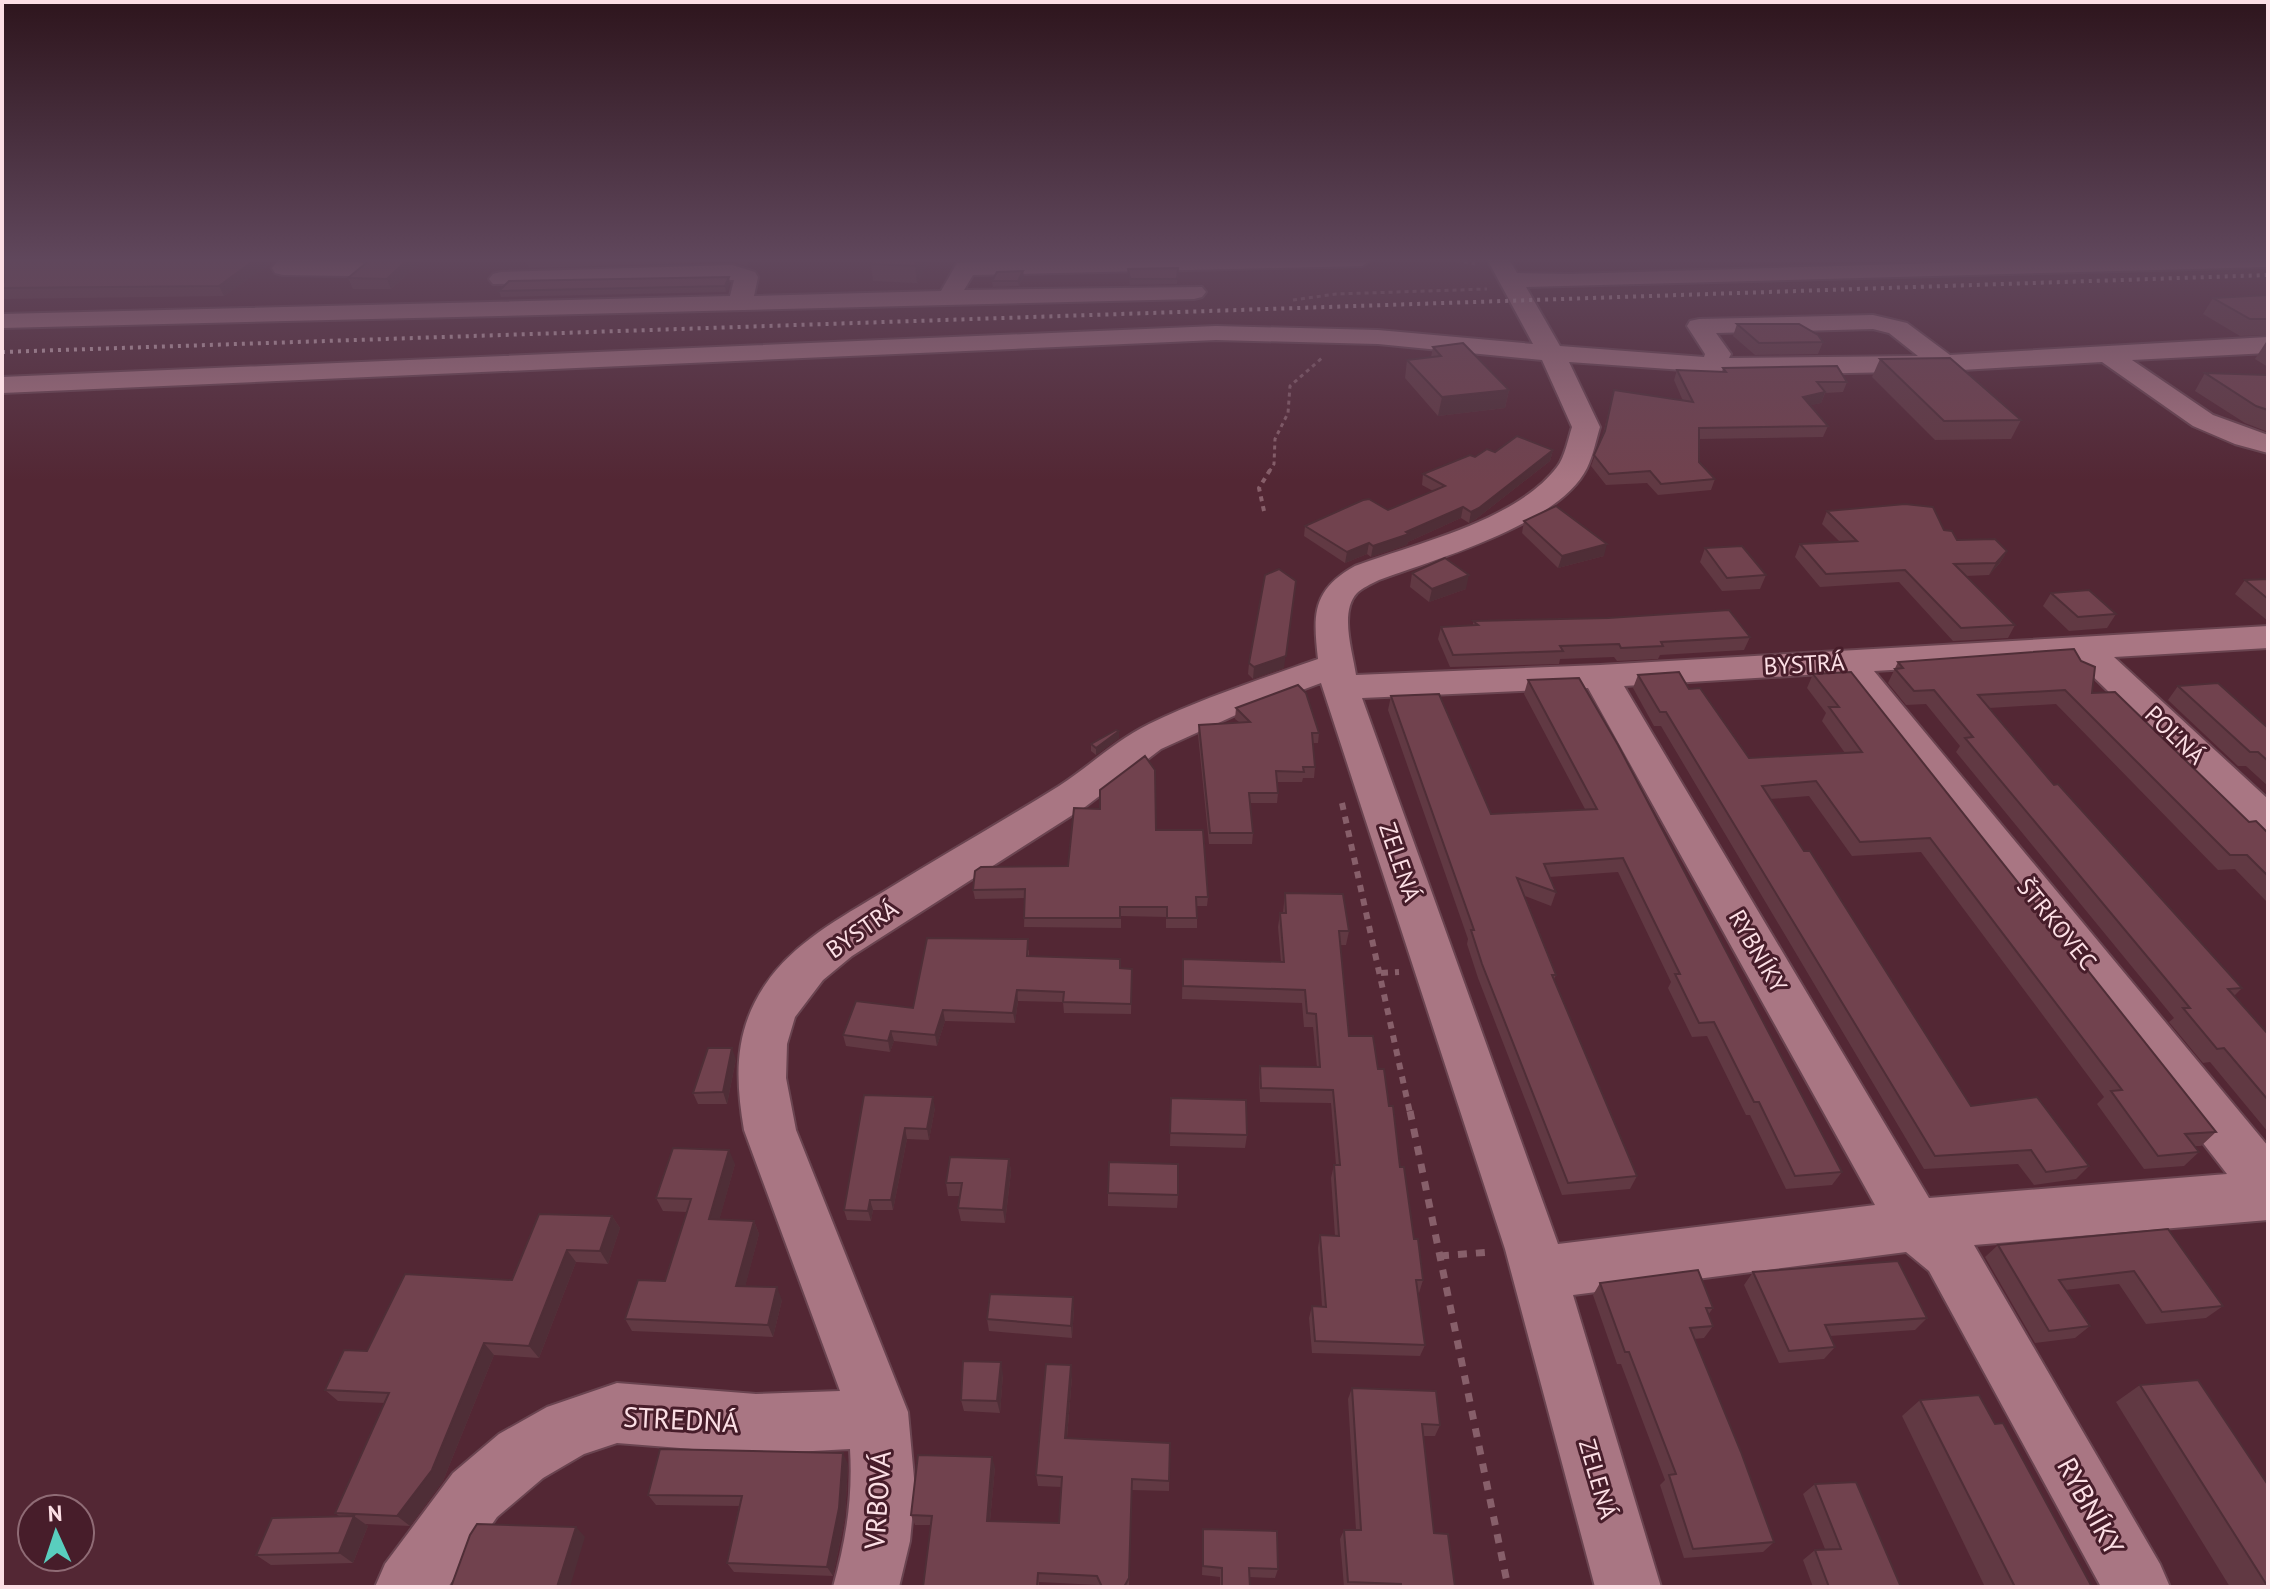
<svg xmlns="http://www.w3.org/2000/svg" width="2270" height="1589" font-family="'PT Sans',sans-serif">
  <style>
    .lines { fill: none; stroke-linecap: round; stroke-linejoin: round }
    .minor-casing { stroke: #6a4450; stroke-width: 4 }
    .path-far3 { stroke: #875f6a; stroke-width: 3; stroke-dasharray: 4 4; stroke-linecap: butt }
    .path-far2 { stroke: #875f6a; stroke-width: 4; stroke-dasharray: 5 5; stroke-linecap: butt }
    .path-far1 { stroke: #875f6a; stroke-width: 6; stroke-dasharray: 7 7; stroke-linecap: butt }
    .path { stroke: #875f6a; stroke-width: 7; stroke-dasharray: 9 9; stroke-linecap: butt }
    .minor { fill: #a97683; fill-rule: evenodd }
    .rail { stroke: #d9b8c0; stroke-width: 4; stroke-dasharray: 3 5; stroke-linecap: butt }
    .wall { fill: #613943 }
    .shaded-wall { fill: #4f2e37 }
    .building { fill: #71424e; stroke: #4f2e37; stroke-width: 2 }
    .labels { text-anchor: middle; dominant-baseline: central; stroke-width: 6; stroke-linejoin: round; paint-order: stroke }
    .street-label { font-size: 24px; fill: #fcdfe5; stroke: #471d2a }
    .near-street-label { font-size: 28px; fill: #fcdfe5; stroke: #471d2a }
  </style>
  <rect width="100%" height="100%" fill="#532734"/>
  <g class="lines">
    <g class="minor-casing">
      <g id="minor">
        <polygon points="2,259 15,259 12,264 2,267"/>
        <polygon points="280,259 357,262 365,264 368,269 365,274 357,276 283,275 275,273 272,268"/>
        <polygon points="1062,259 1373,259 1362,266 973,275 964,290 1202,287 1206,292 1202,297 1194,299 2,328 2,314 730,296 734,280 493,284 489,279 493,274 501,272 732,265 755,272 758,277 754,296 941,291 957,263"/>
        <path d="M1487 259H1509L1517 273 1570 274 2075 259H2268V267L1526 287 1560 346 1704 357 1705 354 1687 326 1690 321 1699 319 1873 315 1907 323 1950 355 2268 337V353L2132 360 2213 415 2268 435V453L2235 444 2193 426 2102 362 1944 371 1755 375 1569 362 1600 427C1596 440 1593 456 1587 468 1559 525 1435 559 1379 580 1371 584 1362 588 1357 593 1339 612 1353 653 1356 675L1600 665 2268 626V648L2114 657 2268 799V838L2254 833 2075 659 1874 671 2268 1146V1220L1974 1245 2160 1564 2170 1587H2101L1929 1271 1906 1252 1573 1295 1661 1587H1595L1505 1249 1321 683 1238 714 1161 749 1085 807 852 956 823 980 795 1017 787 1044 786 1078 796 1130 908 1412 915 1489 910 1541 899 1587H833C846 1540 853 1498 850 1449L756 1454 617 1443 584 1454 543 1478 497 1517 448 1587H375L385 1564 453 1473 499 1434 547 1407 617 1383 756 1394 840 1391 744 1130C735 1077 734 1031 765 985 793 943 840 918 883 892 941 856 1001 822 1059 786 1090 766 1116 740 1149 724 1203 698 1261 679 1318 659 1313 614 1312 590 1355 566 1417 543 1516 521 1557 467 1565 457 1568 439 1572 427L1542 360 1378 344 1216 340 2 393V377L1216 326 1378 330 1533 344ZM1873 329 1889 333 1918 356 1729 358 1731 354 1716 333ZM1838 673 2227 1174 1929 1198 1624 686ZM1588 688 1875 1205 1558 1244 1362 698Z"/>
      </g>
    </g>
    <g class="path-far3">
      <polyline points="1448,259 1475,264"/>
      <polyline points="1293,300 1336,294 1487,289"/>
      <polyline points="1269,472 1274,464 1275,439 1288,413 1290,386 1322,358"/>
    </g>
    <polyline class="path-far2" points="1264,511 1259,488 1270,470"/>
    <g class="path-far1">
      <polyline points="1342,803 1410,1113"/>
      <polyline points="1381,973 1399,972"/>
    </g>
    <g class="path">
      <polyline points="1410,1111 1508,1587"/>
      <polyline points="1440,1256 1490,1252"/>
    </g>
    <use href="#minor" class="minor"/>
    <polyline class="rail" points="2,352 2268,275"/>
  </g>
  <g class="wall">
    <polygon points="276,259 224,296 2,299 2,283 4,282"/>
    <polygon points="339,259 424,259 391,289 353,289 348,278 369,261"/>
    <polygon points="526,259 755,259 748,267 732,262 529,268"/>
    <polygon points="931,259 917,283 873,281 871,264"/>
    <polygon points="1178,268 1177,284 1130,285 1128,269"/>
    <polygon points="1024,277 1019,286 993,287 992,281"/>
    <polygon points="730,283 726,292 501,297 499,291"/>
    <polygon points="2268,295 2268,335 2240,336 2203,314 2213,298"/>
    <polygon points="1737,324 1823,342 1818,354 1755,355 1733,336"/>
    <polygon points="2266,342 2268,342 2268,367 2255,359"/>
    <polygon points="1433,347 1509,390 1505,408 1438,416 1405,378 1407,360 1431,357"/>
    <polygon points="1880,359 2021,420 2011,439 1935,440 1872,377"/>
    <polygon points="1723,368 1847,382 1843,392 1825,393 1821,403 1810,405 1828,426 1823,437 1699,439 1699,462 1715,479 1711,490 1658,495 1647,483 1606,485 1591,466 1603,434 1614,390 1683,401 1674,380 1677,370 1722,372"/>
    <polygon points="2205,373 2268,375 2268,432 2245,423 2195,391"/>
    <polygon points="1553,450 1550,461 1476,519 1469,523 1461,518 1408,542 1407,545 1371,557 1367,554 1345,563 1304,536 1305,526 1388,510 1433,491 1422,485 1423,474 1475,457 1495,452"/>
    <polygon points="1827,511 1944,530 1957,540 2007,551 2000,563 1989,575 1966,576 2015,625 2008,638 1953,641 1899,582 1820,587 1795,557 1800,544 1840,542 1822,524"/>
    <polygon points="1524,521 1604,556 1558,568 1522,533"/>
    <polygon points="1705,548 1766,575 1760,589 1722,591 1700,562"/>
    <polygon points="1412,573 1466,589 1429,602 1410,587"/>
    <polygon points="2268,579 2268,621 2235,594 2245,580"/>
    <polygon points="2051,593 2116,614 2107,628 2069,631 2043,606"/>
    <polygon points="1473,621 1750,637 1744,650 1660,655 1658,659 1617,661 1614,657 1560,659 1559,664 1450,667 1438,639 1441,627 1473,625"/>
    <polygon points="1898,662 2092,693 2249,822 2268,833 2268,903 2235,869 2218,870 2056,704 1989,708 2054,785 2242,988 2234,996 2268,1034 2268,1132 2210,1062 2203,1063 2169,1022 2174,1018 1956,752 1960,746 1926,704 1906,705 1888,683"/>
    <polygon points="1249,663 1284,668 1253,679 1248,674"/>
    <polygon points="1813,674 2216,1132 2201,1146 2194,1146 2199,1152 2184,1166 2144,1169 2097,1104 2104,1097 1921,852 1852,856 1809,796 1770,799 1971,1106 2089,1166 2076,1179 2034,1185 2018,1164 1924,1169 1661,726 1654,726 1633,688 1638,675 1689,689 1749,758 1845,753 1822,721 1826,713 1807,688"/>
    <polygon points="1528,680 1842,1172 1832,1185 1786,1189 1750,1115 1746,1115 1707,1036 1692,1037 1668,988 1671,982 1618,872 1549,877 1556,892 1551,906 1525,896 1556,975 1554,979 1637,1176 1630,1189 1562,1195 1478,978 1467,944 1468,939 1388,710 1391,696 1491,814 1585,809 1524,694"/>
    <polygon points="2178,686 2268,728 2268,786 2246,766 2238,766 2168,700"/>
    <polygon points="1236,708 1319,733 1318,743 1313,743 1315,767 1314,778 1303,778 1302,782 1277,782 1278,793 1277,803 1250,803 1253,833 1252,844 1209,844 1198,735 1199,725 1239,722 1235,719"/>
    <polygon points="1119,731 1119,738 1096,755 1091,751 1091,744"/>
    <polygon points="1068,866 1208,897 1207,906 1197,906 1197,928 1166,928 1166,917 1121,916 1121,928 1024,927 1025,898 975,899 973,890"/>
    <polygon points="1285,893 1349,931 1346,945 1340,945 1349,1036 1378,1069 1389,1106 1414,1239 1423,1280 1419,1293 1418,1292 1425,1345 1420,1356 1312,1353 1309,1318 1312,1306 1322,1306 1318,1248 1320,1235 1335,1236 1331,1178 1334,1165 1336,1165 1331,1103 1260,1102 1259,1079 1260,1066 1317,1067 1313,1027 1304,1027 1302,1003 1182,999 1183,959 1281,962 1278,927 1280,913 1283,913"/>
    <polygon points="1029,950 1029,957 1120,968 1132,969 1131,1014 1064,1013 1063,1002 1018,1001 1015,1023 945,1021 937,1046 894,1041 890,1052 846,1046 843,1035 913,1008"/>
    <polygon points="736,1059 727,1104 698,1104 693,1093"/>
    <polygon points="864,1095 935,1108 929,1140 907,1139 893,1210 873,1210 871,1221 847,1220 844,1210"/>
    <polygon points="1171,1098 1247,1135 1245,1148 1170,1146"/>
    <polygon points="1009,1159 1011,1172 1005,1223 961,1221 958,1208 960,1196 948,1196 946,1183"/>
    <polygon points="735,1164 719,1220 754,1221 759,1234 745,1286 782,1300 773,1337 632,1331 625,1319 665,1281 687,1212 663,1211 656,1198"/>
    <polygon points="1108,1193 1178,1195 1177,1208 1108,1206"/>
    <polygon points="612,1216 620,1228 608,1264 576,1262 539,1358 494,1355 443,1481 410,1526 365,1524 368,1526 353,1563 271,1565 256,1555 339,1516 335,1513 385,1403 338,1401 325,1390 367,1351 512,1280"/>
    <polygon points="2168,1229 2223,1306 2206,1318 2146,1324 2119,1284 2065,1290 2090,1326 2075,1338 2035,1343 1985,1257 1998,1245"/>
    <polygon points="1753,1272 1927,1318 1915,1330 1830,1336 1835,1347 1824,1359 1779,1363 1744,1285"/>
    <polygon points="1600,1283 1713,1308 1708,1315 1713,1326 1704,1338 1694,1339 1774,1542 1763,1552 1684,1558 1660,1485 1665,1480 1621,1364 1617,1364 1593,1295"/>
    <polygon points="1074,1309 1072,1338 989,1331 987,1319"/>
    <polygon points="1003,1374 1000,1413 964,1411 961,1400"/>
    <polygon points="1072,1377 1067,1438 1170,1443 1169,1491 1132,1490 1129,1587 1099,1587 1098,1585 1039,1582 1039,1587 923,1587 931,1525 915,1525 911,1515 995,1467 990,1521 1059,1523 1061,1487 1038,1486 1036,1475"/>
    <polygon points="2140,1385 2268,1587 2230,1587 2116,1402"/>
    <polygon points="1352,1388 1440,1425 1435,1436 1423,1436 1434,1533 1455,1587 1344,1587 1340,1539 1344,1530 1356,1530 1348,1399"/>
    <polygon points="1920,1400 1995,1424 2092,1587 1985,1587 1902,1416"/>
    <polygon points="848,1464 845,1518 833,1576 734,1572 727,1563 739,1506 656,1505 648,1495"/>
    <polygon points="1815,1484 1901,1587 1813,1587 1803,1560 1815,1550 1825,1549 1803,1494"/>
    <polygon points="1203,1529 1278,1569 1275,1578 1249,1577 1250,1587 1220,1587 1220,1577 1202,1575"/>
  </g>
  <g class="shaded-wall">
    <polygon points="256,259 276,259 224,296 219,286"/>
    <polygon points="408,259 424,259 391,289 387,279"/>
    <polygon points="747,259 755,259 748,267"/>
    <polygon points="919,259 931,259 917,283 915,266"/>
    <polygon points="1023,271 1024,277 1019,286 1018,281"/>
    <polygon points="729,277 730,283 726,292 725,286"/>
    <polygon points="1509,390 1505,408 1438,416 1442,397"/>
    <polygon points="1825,392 1821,403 1799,408 1803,397"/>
    <polygon points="1553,450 1550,461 1476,519 1469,523 1471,512"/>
    <polygon points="1463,507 1461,518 1408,542 1407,545 1371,557 1373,546"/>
    <polygon points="1369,543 1367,554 1345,563 1347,552"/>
    <polygon points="1607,544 1604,556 1558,568 1562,556"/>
    <polygon points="2007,551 2000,563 1989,575 1996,563"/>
    <polygon points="1469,575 1466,589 1429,602 1432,589"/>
    <polygon points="1296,581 1284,668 1253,679 1254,667"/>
    <polygon points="1119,731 1119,738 1096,755 1096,748"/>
    <polygon points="1017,990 1018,1001 1015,1023 1013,1013"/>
    <polygon points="943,1010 945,1021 937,1046 935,1035"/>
    <polygon points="891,1031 894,1041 890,1052 888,1041"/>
    <polygon points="732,1048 736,1059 727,1104 723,1092"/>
    <polygon points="933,1097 935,1108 929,1140 927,1129"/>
    <polygon points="905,1128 907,1139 893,1210 891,1200"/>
    <polygon points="729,1150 735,1164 716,1232 709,1219"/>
    <polygon points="1009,1159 1011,1172 1005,1223 1003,1210"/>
    <polygon points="870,1200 873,1210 871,1221 868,1211"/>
    <polygon points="612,1216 620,1228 608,1264 600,1251"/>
    <polygon points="754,1221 759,1234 742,1299 736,1286"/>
    <polygon points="567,1250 576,1262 539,1358 529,1346"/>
    <polygon points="777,1287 782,1300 773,1337 768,1325"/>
    <polygon points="1073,1297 1074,1309 1072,1338 1071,1326"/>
    <polygon points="484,1343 494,1355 443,1481 410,1526 397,1516"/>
    <polygon points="1001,1362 1003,1374 1000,1413 997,1401"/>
    <polygon points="1071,1365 1072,1377 1066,1449 1065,1438"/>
    <polygon points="843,1453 848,1464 845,1518 833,1576 827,1567"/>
    <polygon points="992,1457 995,1467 989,1531 987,1521"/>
    <polygon points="354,1516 368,1526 353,1563 339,1553"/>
    <polygon points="576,1527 585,1537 570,1587 557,1587"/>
  </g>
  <g class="building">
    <polygon points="4,259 256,259 219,286 2,288 2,283 4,282"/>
    <polygon points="371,259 408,259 387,279 348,278"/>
    <polygon points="875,259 919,259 915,266 871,264"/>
    <polygon points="1178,268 1177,279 1130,279 1128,269"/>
    <polygon points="1023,271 1018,281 992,281 997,272"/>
    <polygon points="729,277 725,286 499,291 509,281"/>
    <polygon points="2268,295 2268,319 2250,319 2213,298"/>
    <polygon points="1737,324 1799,324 1818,335 1823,342 1759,343"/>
    <polygon points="1463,343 1509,390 1442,397 1407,360 1441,356 1433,347"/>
    <polygon points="1950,358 2021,420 1944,421 1880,359"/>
    <polygon points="1837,366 1847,382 1817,382 1825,392 1803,397 1828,426 1699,428 1699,462 1715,479 1661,484 1650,471 1609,474 1594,455 1605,431 1614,390 1693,402 1677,370 1726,372 1723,368"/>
    <polygon points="2205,373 2268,375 2268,410 2256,406"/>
    <polygon points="1517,436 1553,450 1479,508 1471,512 1463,507 1406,532 1409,534 1373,546 1369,543 1347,552 1305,526 1363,500 1369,499 1388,510 1445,486 1423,474 1470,455 1475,457 1487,449 1495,452"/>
    <polygon points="1905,504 1933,507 1944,530 1952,531 1957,540 1995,539 2007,551 1996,563 1954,564 2015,625 1961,628 1905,570 1826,574 1800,544 1857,541 1827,511"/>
    <polygon points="1556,506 1607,544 1562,556 1524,521"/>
    <polygon points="1742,546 1766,575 1727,578 1705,548"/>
    <polygon points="1445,558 1469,575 1432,589 1412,573"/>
    <polygon points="1279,569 1296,581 1286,656 1254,667 1249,663 1265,575"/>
    <polygon points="2268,579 2268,599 2245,580"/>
    <polygon points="2089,590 2116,614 2078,617 2051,593"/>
    <polygon points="1729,610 1750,637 1661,642 1663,646 1621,648 1619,644 1560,646 1563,651 1453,655 1441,627 1478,625 1473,621 1608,618"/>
    <polygon points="2074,649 2081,661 2095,667 2092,693 2115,692 2249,822 2256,821 2268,833 2268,876 2247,855 2230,855 2065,690 1978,695 2054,785 2058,784 2242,988 2228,989 2268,1034 2268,1100 2224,1048 2217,1049 2183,1008 2190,1008 1965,738 1973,737 1934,690 1914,691 1895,669 1903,668 1898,662"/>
    <polygon points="1679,672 1689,689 1700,688 1749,758 1862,752 1829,707 1839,707 1813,674 1851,672 2216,1132 2185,1134 2199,1152 2158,1156 2111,1091 2122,1090 1930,838 1860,842 1816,781 1762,786 1804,851 1810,851 1971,1106 2037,1097 2089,1166 2046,1172 2031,1150 1935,1156 1666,712 1660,712 1638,675"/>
    <polygon points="1579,678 1618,745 1842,1172 1795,1176 1759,1102 1754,1102 1714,1022 1699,1023 1675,974 1680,974 1623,858 1544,864 1556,892 1517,878 1556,975 1552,975 1637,1176 1568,1183 1482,964 1471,930 1474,930 1391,696 1439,694 1491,814 1597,809 1528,680"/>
    <polygon points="2218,683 2268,728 2268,761 2258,752 2250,752 2178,686"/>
    <polygon points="1298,685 1306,693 1319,733 1312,733 1315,767 1303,767 1304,772 1276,771 1278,793 1249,793 1253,833 1210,833 1199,725 1250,722 1236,708"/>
    <polygon points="1116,730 1119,731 1096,748 1091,744"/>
    <polygon points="1145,756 1155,770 1156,830 1203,830 1208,897 1196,897 1197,918 1167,918 1167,907 1120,907 1120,918 1024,918 1025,889 973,890 975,871 981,867 1068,866 1074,808 1100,809 1100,790"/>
    <polygon points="1285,893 1343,894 1349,931 1339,931 1349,1036 1373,1036 1378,1069 1384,1069 1389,1106 1393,1106 1400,1167 1404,1167 1414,1239 1418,1239 1423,1280 1416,1280 1425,1345 1315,1341 1312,1306 1326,1307 1320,1235 1339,1236 1334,1165 1340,1165 1333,1090 1261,1088 1260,1066 1320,1067 1316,1014 1307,1013 1305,990 1183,986 1183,959 1284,962 1280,913 1286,913"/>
    <polygon points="927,938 1028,939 1027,956 1120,959 1120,968 1132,969 1131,1004 1063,1002 1064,992 1017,990 1013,1013 943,1010 935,1035 891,1031 888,1041 843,1035 856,1001 913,1008"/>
    <polygon points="708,1048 732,1048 723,1092 693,1093"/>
    <polygon points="864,1095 933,1097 927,1129 905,1128 891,1200 870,1200 868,1211 844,1210"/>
    <polygon points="1171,1098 1246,1100 1247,1135 1170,1133"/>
    <polygon points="673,1148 729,1150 709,1219 754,1221 736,1286 777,1287 768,1325 625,1319 638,1280 665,1281 691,1199 656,1198"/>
    <polygon points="950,1157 1009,1159 1003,1210 958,1208 962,1183 946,1183"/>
    <polygon points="1109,1162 1178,1164 1178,1195 1108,1193"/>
    <polygon points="539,1214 612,1216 600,1251 567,1250 529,1346 484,1343 432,1470 397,1516 335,1513 389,1393 325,1390 344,1350 367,1351 405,1274 512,1280"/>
    <polygon points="2168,1229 2223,1306 2162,1312 2134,1271 2059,1280 2090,1326 2049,1331 1998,1245"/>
    <polygon points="1898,1261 1927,1318 1825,1325 1835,1347 1789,1351 1753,1272"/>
    <polygon points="1698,1270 1713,1308 1706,1308 1713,1326 1690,1328 1741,1452 1774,1542 1693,1549 1669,1475 1676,1474 1629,1352 1625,1352 1600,1283"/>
    <polygon points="990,1294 1073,1297 1071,1326 987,1319"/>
    <polygon points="963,1361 1001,1362 997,1401 961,1400"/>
    <polygon points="1046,1364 1071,1365 1065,1438 1170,1443 1169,1481 1132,1479 1129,1578 1124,1587 1102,1587 1097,1576 1038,1573 1037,1587 923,1587 932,1516 911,1515 918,1455 992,1457 987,1521 1059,1523 1062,1477 1036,1475"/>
    <polygon points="2198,1380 2268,1485 2268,1587 2140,1385"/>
    <polygon points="1352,1388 1436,1391 1440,1425 1422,1424 1434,1533 1448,1534 1455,1587 1401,1587 1401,1584 1348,1582 1344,1530 1361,1530"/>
    <polygon points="1979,1395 1995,1424 2003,1423 2092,1587 2015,1587 1920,1400"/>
    <polygon points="660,1449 843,1453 839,1508 827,1567 727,1563 742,1496 648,1495"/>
    <polygon points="1856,1482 1901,1587 1829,1587 1815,1550 1841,1549 1815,1484"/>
    <polygon points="354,1516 339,1553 256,1555 272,1518"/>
    <polygon points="477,1524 576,1527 557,1587 451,1587 470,1535"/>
    <polygon points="1203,1529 1277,1531 1278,1569 1249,1568 1250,1587 1222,1587 1222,1568 1203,1566"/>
  </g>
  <linearGradient id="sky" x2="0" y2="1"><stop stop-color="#2e151d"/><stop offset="0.54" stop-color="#60475c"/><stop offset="1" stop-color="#60475c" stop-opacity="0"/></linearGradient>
  <rect width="2270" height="481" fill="url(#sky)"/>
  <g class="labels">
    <g class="street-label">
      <text transform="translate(1804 664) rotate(-3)">BYSTRÁ</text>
      <text transform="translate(2175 735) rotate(44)">POĽNÁ</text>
      <text transform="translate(1400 862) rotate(71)">ZELENÁ</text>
      <text transform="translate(2057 924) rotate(51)">ŠTRKOVEC</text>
      <text transform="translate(862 929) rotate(-35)">BYSTRÁ</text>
      <text transform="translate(1758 951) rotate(60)">RYBNÍKY</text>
      <text transform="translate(1598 1479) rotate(74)">ZELENÁ</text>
    </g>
    <g class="near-street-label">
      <text transform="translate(681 1419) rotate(3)">STREDNÁ</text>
      <text transform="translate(877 1500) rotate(-86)">VRBOVÁ</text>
      <text transform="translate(2091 1506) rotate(61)">RYBNÍKY</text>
    </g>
  </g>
  <rect width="2270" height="1589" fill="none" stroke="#fcdfe5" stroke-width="8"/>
  <g transform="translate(56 1533) rotate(357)"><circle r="38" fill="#471d2a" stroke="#8f6b75" stroke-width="2"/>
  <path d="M0-6L14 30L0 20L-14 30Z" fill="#59cebe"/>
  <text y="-12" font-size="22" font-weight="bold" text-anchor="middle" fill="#fcdfe5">N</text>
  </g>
</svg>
